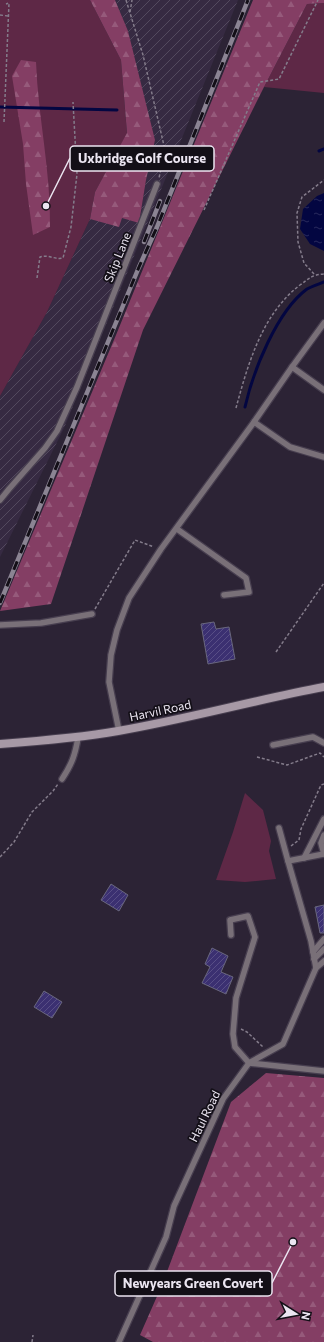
<svg xmlns="http://www.w3.org/2000/svg" width="324" height="1342" font-family="Commissioner,sans-serif">
  <style>
    .industrial { fill: url(#industrial-furrows) }
    .grass { fill: #5e2846 }
    .forest { fill: url(#forest-firs) }
    .water { fill: url(#water-ripples) }
    .lines { fill: none; stroke-linecap: round; stroke-linejoin: round }
    .stream { stroke: #030641; stroke-width: 3 }
    .building { fill: url(#building-hatch); stroke: #69677e }
    .lane-casing { stroke: #473e4f; stroke-width: 8 }
    .secondary-casing { stroke: #473e4f; stroke-width: 10 }
    .path { stroke: #847c8b; stroke-width: 1.5; stroke-dasharray: 3 2; stroke-linecap: butt }
    .lane { stroke: #797078; stroke-width: 5.5 }
    .secondary { stroke: #a799a6; stroke-width: 8 }
    .rail-casing { stroke: #8b8493; stroke-width: 4.5 }
    .rail { stroke: #130f17; stroke-width: 3; stroke-dasharray: 9; stroke-linecap: butt }
    .labels { text-anchor: middle; dominant-baseline: central; stroke-width: 3.5; stroke-linejoin: round; paint-order: stroke }
    .street-label { font-size: 12px; fill: #ebe5f1; stroke: #130f17 }
    .leader { fill: none; stroke: #ebe5f1; stroke-width: 1.5 }
    .callout-dot { fill: #ebe5f1; stroke: #130f17; stroke-width: 1.5 }
    .callout { fill: #130f17; stroke: #ebe5f1; stroke-width: 1.5 }
    .callout-label { font-size: 13px; text-anchor: middle; font-weight: bold; fill: #ebe5f1 }
  </style>
  <defs>
    <pattern id="industrial-furrows" width="10" height="10" patternUnits="userSpaceOnUse"><rect width="10" height="10" fill="#362a42"/><path d="M-1 1l2-2M0 10L10 0M9 11l2-2" fill="none" stroke="#53495e"/></pattern>
    <pattern id="forest-firs" width="22" height="20" patternUnits="userSpaceOnUse"><rect width="22" height="20" fill="#843e64"/><path d="M5 1l3.5 6h-7zM16 11l3.5 6h-7z" fill="#965a7b"/></pattern>
    <pattern id="water-ripples" width="26" height="14" patternUnits="userSpaceOnUse"><rect width="26" height="14" fill="#030641"/><path d="M2 4q2-2 4 0t4 0M15 11q2-2 4 0t4 0" fill="none" stroke="#282a5d"/></pattern>
    <pattern id="building-hatch" width="6" height="6" patternUnits="userSpaceOnUse"><rect width="6" height="6" fill="#3b3071"/><path d="M-1 1l2-2M0 6l6-6M5 7l2-2" fill="none" stroke="#584e86"/></pattern>
  </defs>
  <rect width="100%" height="100%" fill="#2c2335"/>
  <polygon class="industrial" points="115,0 238,0 65,426 0,557 0,396 47,312 90,219 119,226 122,217 139,223 146,180 155,140 128,31"/>
  <g class="grass">
    <polygon points="0,0 90,0 121,60 127,134 95,192 90,219 47,312 0,396"/>
    <polygon points="324,3 324,93 264,87 307,4"/>
    <polygon points="245,793 263,810 271,841 269,851 276,879 245,882 216,880 233,832"/>
  </g>
  <g class="forest">
    <polygon points="90,0 115,0 128,31 155,140 146,180 139,223 122,218 119,227 90,219 95,192 127,133 121,60"/>
    <polygon points="253,0 324,0 324,3 307,4 264,87 143,330 51,604 0,611 116,335"/>
    <path d="M21 60 36 62C38 117 51 172 50 227L33 235 26 184 23 144 12 76Z"/>
    <polygon points="266,1073 324,1078 324,1342 153,1342 140,1335 162,1285 231,1102"/>
  </g>
  <polygon class="water" points="324,193 324,251 310,244 300,229 303,209 317,196"/>
  <g class="lines">
    <g class="stream">
      <polyline points="0,107 117,110"/>
      <polyline points="319,151 324,149"/>
      <path d="M245 407C253 371 277 311 307 289 312 286 319 284 324 282"/>
    </g>
  </g>
  <g class="building">
    <polygon points="214,622 216,629 229,627 235,659 208,664 201,624"/>
    <polygon points="111,884 128,895 119,911 101,900"/>
    <polygon points="324,905 324,933 320,933 315,907"/>
    <polygon points="212,948 228,956 221,972 233,977 226,994 202,983 210,967 205,964"/>
    <polygon points="44,991 62,1002 52,1018 34,1007"/>
  </g>
  <g class="lines">
    <g class="lane-casing">
      <g id="lane">
        <polyline points="292,367 324,390"/>
        <polyline points="254,422 290,447 324,457"/>
        <polyline points="0,500 9,489 45,448 57,431 77,387 157,184"/>
        <polyline points="177,529 246,578 249,592 224,595"/>
        <polyline points="0,625 41,623 92,614"/>
        <polyline points="119,731 109,682 111,655 117,630 129,598 161,549 254,422 292,367 324,323"/>
        <polyline points="273,745 313,737 324,743"/>
        <path d="M62 779C72 764 75 755 78 738"/>
        <polyline points="279,828 288,861"/>
        <polyline points="324,835 321,843 324,854"/>
        <polyline points="304,858 324,819"/>
        <polyline points="231,935 230,920 248,916 255,937 236,998 233,1034 235,1047 249,1063 324,1071"/>
        <polyline points="313,952 324,939"/>
        <polyline points="314,959 324,949"/>
        <polyline points="316,968 324,961"/>
        <polyline points="119,1342 166,1237 174,1206 223,1099 249,1063 283,1044 316,968 311,941 288,861 324,854"/>
      </g>
    </g>
    <g class="secondary-casing">
      <path id="secondary" d="M0 744C40 741 79 738 118 731 187 719 255 700 324 687"/>
    </g>
    <g class="path">
      <polyline points="126,0 143,55 165,150 159,178"/>
      <polyline points="130,12 132,0"/>
      <polyline points="0,15 8,16"/>
      <polyline points="4,122 9,3 6,4"/>
      <polyline points="204,210 260,82 279,79 318,0"/>
      <polyline points="314,274 304,263 298,242 297,213 302,197 324,180"/>
      <path d="M37 278 40 257C48 254 55 260 63 258L71 227 77 174 73 102"/>
      <path d="M236 408C248 364 262 314 300 285 310 278 311 275 324 274"/>
      <polyline points="95,609 135,540 154,547"/>
      <polyline points="276,652 324,583"/>
      <polyline points="257,757 287,765 320,753 324,757"/>
      <polyline points="291,846 299,840 301,829 321,785 324,784"/>
      <polyline points="0,857 14,842 32,812 53,791 58,784"/>
      <polyline points="241,1029 247,1032 263,1047"/>
      <polyline points="32,1342 33,1335"/>
    </g>
    <use href="#lane" class="lane"/>
    <use href="#secondary" class="secondary"/>
    <g class="rail-casing">
      <g id="rail">
        <polyline points="144,242 160,201"/>
        <polyline points="0,603 139,267 157,227 248,0"/>
      </g>
    </g>
    <use href="#rail" class="rail"/>
  </g>
  <g class="labels">
    <g class="street-label">
      <text transform="translate(117 257) rotate(-68)">Skip Lane</text>
      <text transform="translate(160 710) rotate(-12)">Harvil Road</text>
      <text transform="translate(204 1116) rotate(-64)">Haul Road</text>
    </g>
  </g>
  <path class="leader" d="M46 206L70 158M293 1242L272 1283"/>
  <g class="callout-dot">
    <circle cx="46" cy="206" r="4"/>
    <circle cx="293" cy="1242" r="4"/>
  </g>
  <g class="callout">
    <rect x="70" y="146" width="144" height="25" rx="4"/>
    <rect x="115" y="1271" width="157" height="25" rx="4"/>
  </g>
  <g class="callout-label">
    <text x="142" y="163">Uxbridge Golf Course</text>
    <text x="193" y="1288">Newyears Green Covert</text>
  </g>
  <g transform="translate(296 1314) rotate(101)" stroke="#130f17" stroke-width="3" paint-order="stroke">
  <path d="M0-3L7 15L0 10L-7 15Z" fill="#ebe5f1"/>
  <text y="-6" font-size="11" font-weight="bold" text-anchor="middle" fill="#ebe5f1">N</text>
  </g>
</svg>
